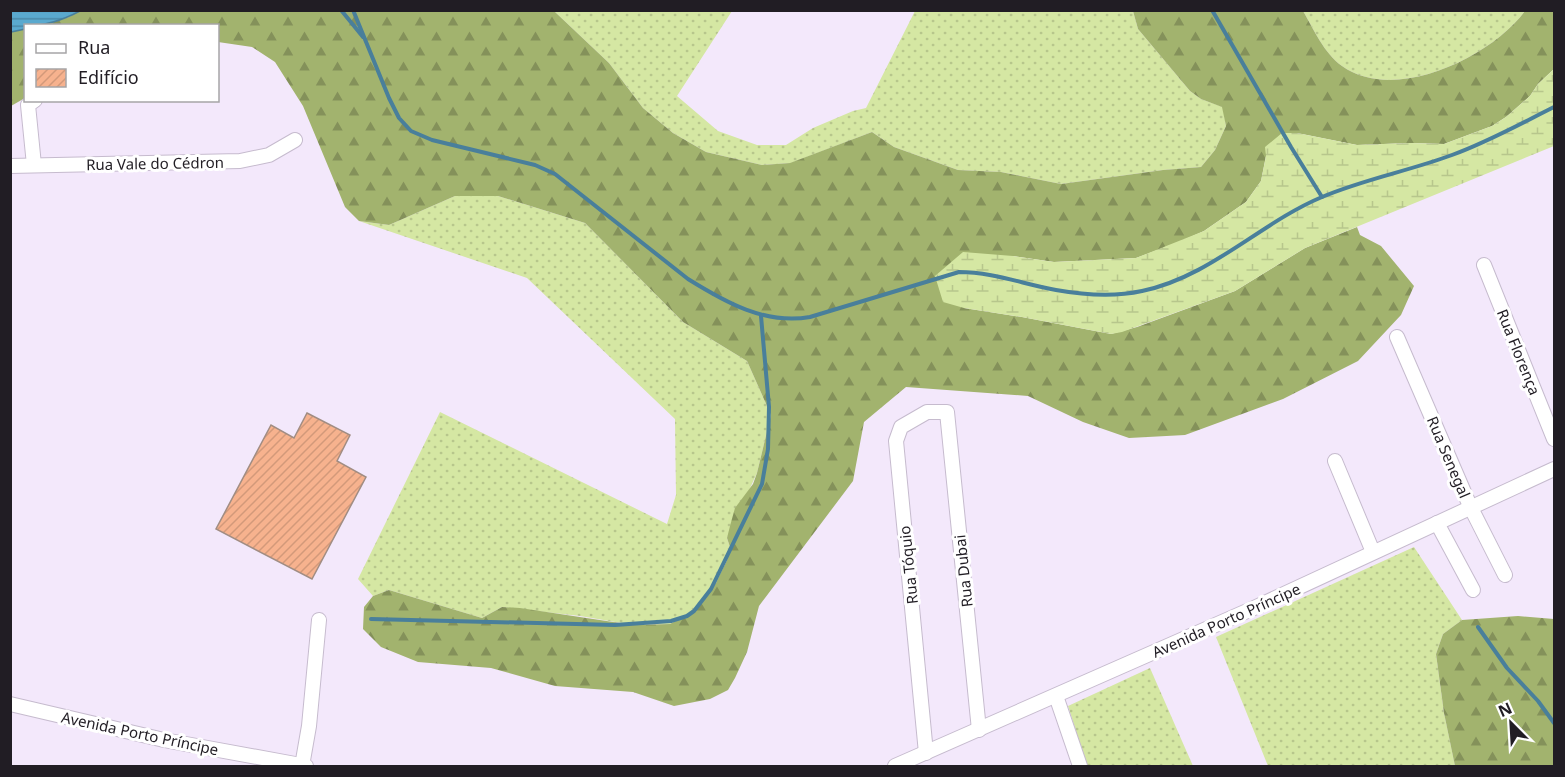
<svg xmlns="http://www.w3.org/2000/svg" width="1565" height="777" font-family="'Noto Sans',sans-serif">
  <style>
    .grass { fill: url(#grass-dots) }
    .forest { fill: url(#forest-firs) }
    .wetland { fill: url(#wetland-marsh) }
    .water { fill: url(#water-rules); stroke: #497f9b; stroke-width: 1.5 }
    .lines { fill: none; stroke-linecap: round; stroke-linejoin: round }
    .stream { stroke: #497f9b; stroke-width: 4 }
    .building { fill: url(#building-hatch); stroke: #a18d83; stroke-width: 1.5 }
    .minor-casing { stroke: #c6bbce; stroke-width: 16 }
    .minor { stroke: #fff; stroke-width: 14 }
    .labels { text-anchor: middle; dominant-baseline: central; stroke-width: 6; stroke-linejoin: round; paint-order: stroke }
    .street-label { font-size: 15px; fill: #211d24; stroke: #fff }
  </style>
  <defs>
    <pattern id="grass-dots" width="8" height="8" patternUnits="userSpaceOnUse" patternTransform="scale(1.5)"><rect width="8" height="8" fill="#d5e7a3"/><path d="M2 2h.1M6 6h.1" fill="none" stroke="#b7c68c" stroke-width="1.8" stroke-linecap="round"/></pattern>
    <pattern id="forest-firs" width="22" height="20" patternUnits="userSpaceOnUse" patternTransform="scale(1.5)"><rect width="22" height="20" fill="#a2b36e"/><path d="M5 1l3.5 6h-7zM16 11l3.5 6h-7z" fill="#84915a"/></pattern>
    <pattern id="wetland-marsh" width="20" height="14" patternUnits="userSpaceOnUse" patternTransform="scale(1.5)"><rect width="20" height="14" fill="#d5e7a3"/><path d="M1 5h8M5 5V1M11 12h8M15 12V8" fill="none" stroke="#b7c68c"/></pattern>
    <pattern id="water-rules" width="6" height="5" patternUnits="userSpaceOnUse" patternTransform="scale(1.5)"><rect width="6" height="5" fill="#5aa9ce"/><path d="M0 2.5h6" fill="none" stroke="#4a89a7"/></pattern>
    <pattern id="building-hatch" width="6" height="6" patternUnits="userSpaceOnUse" patternTransform="scale(1.5)"><rect width="6" height="6" fill="#f7b28e"/><path d="M-1 1l2-2M0 6l6-6M5 7l2-2" fill="none" stroke="#d3997a"/></pattern>
  </defs>
  <rect width="100%" height="100%" fill="#f3e8fb"/>
  <g class="grass">
    <polygon points="554,11 732,11 677,96 718,131 757,145 786,145 813,128 853,111 866,108 915,11 1133,11 1138,29 1190,91 1201,99 1223,107 1226,126 1215,150 1201,167 1163,170 1061,184 1001,172 958,170 894,147 872,132 791,163 762,165 706,152 673,133 643,108 609,63"/>
    <path d="M1303 11H1525C1491 57 1395 104 1342 66 1324 53 1314 30 1303 11Z"/>
    <polygon points="455,196 498,196 585,223 683,322 747,361 771,415 757,473 727,538 730,547 722,573 716,583 690,613 670,624 633,625 580,616 502,607 482,618 389,590 373,596 358,579 440,412 667,524 676,495 675,419 527,278 359,221 389,225"/>
    <polygon points="1414,547 1462,620 1443,634 1436,654 1444,713 1455,766 1268,766 1216,637"/>
    <polygon points="1150,668 1193,766 1087,766 1068,706"/>
  </g>
  <g class="forest">
    <path d="M80 10 554 11 609 63 643 108 673 133 706 152 762 165 790 163 872 132 894 147 958 170 1001 172 1061 184 1163 170 1201 167 1215 150 1226 126 1222 107 1201 99 1190 91 1138 29 1133 11H1303C1314 30 1324 53 1342 66 1395 104 1491 57 1525 11H1554V69L1538 84 1530 96 1506 117 1492 126 1444 144 1410 143 1357 145 1297 133 1266 156 1261 181 1246 202 1204 231 1179 242 1136 258 1054 262 1013 256 964 308 1022 317 1111 334 1137 327 1235 291 1305 248 1357 227 1360 235 1381 246 1414 286 1401 315 1358 361 1283 399 1185 435 1129 438 1083 422 1028 396 906 387 864 422 853 481 759 606 747 652 735 678 728 690 710 699 674 706 633 692 555 686 491 668 418 662 381 647 363 629 364 607 373 596 389 590 482 618 502 607 520 608 633 625 670 624 690 613 703 599 716 583 727 560 730 547 727 538 730 526 735 508 753 484 757 473 771 415 747 361 683 322 585 223 498 196H455L389 225 359 221 345 207 303 106 275 62 252 47 218 42V26H39L69 17Z"/>
    <polygon points="25,29 25,98 11,106 11,32"/>
    <polygon points="1518,616 1554,619 1554,766 1455,766 1444,713 1436,654 1443,634 1462,620"/>
  </g>
  <polygon class="wetland" points="1554,69 1554,146 1305,248 1235,291 1122,332 1111,334 1022,317 964,308 943,302 935,276 963,252 1013,256 1054,262 1136,258 1204,231 1246,202 1261,181 1266,156 1265,147 1282,133 1297,133 1357,145 1410,143 1444,144 1492,126 1506,117 1530,96 1538,84"/>
  <path class="water" d="M10 11 11 10 80 11C63 20 45 26 26 26L25 29 11 32Z"/>
  <g class="lines">
    <g class="stream">
      <polyline points="341,10 363,37"/>
      <path d="M353 10 389 98 399 118 411 131 432 140 535 165 555 174 688 279C725 302 765 325 810 317L959 272C992 272 1023 284 1056 290 1084 295 1115 297 1142 291 1210 277 1260 223 1322 197 1364 179 1409 171 1452 155 1488 142 1520 124 1554 107"/>
      <polyline points="1212,10 1291,147 1322,197"/>
      <polyline points="371,619 615,625 671,621 687,616 694,611 711,589 762,484 768,449 769,407 761,316"/>
      <polyline points="1478,627 1507,668 1538,701 1554,723"/>
    </g>
  </g>
  <polygon class="building" points="307,413 350,435 337,461 366,477 312,579 216,529 271,425 294,438"/>
  <g class="lines">
    <g class="minor-casing">
      <g id="minor">
        <polyline points="34,165 28,105 35,100"/>
        <polyline points="10,166 240,161 269,155 295,140"/>
        <polyline points="1484,265 1554,439"/>
        <polyline points="1397,337 1470,506 1505,575"/>
        <polyline points="1335,461 1373,552"/>
        <polyline points="1437,523 1473,590"/>
        <polyline points="1056,696 1080,766"/>
        <polyline points="10,704 164,740 306,766"/>
        <polyline points="926,753 896,441 901,427 927,412 947,412 979,730"/>
        <polyline points="302,766 309,726 319,620"/>
        <polyline points="895,766 1254,608 1554,469"/>
      </g>
    </g>
    <use href="#minor" class="minor"/>
  </g>
  <g class="labels">
    <g class="street-label">
      <text transform="translate(155 163) rotate(-1)">Rua Vale do Cédron</text>
      <text transform="translate(1519 352) rotate(68)">Rua Florença</text>
      <text transform="translate(1449 457) rotate(67)">Rua Senegal</text>
      <text transform="translate(908 565) rotate(-96)">Rua Tóquio</text>
      <text transform="translate(963 571) rotate(-96)">Rua Dubai</text>
      <text transform="translate(1226 620) rotate(-24)">Avenida Porto Príncipe</text>
      <text transform="translate(140 733) rotate(12)">Avenida Porto Príncipe</text>
    </g>
  </g>
  <rect width="1565" height="777" fill="none" stroke="#211d24" stroke-width="24"/>
  <rect x="24" y="24" width="195" height="78" fill="#ffffff" stroke="#a6a5a7" stroke-width="1.5"/>
  <rect x="36" y="44" width="30" height="9" fill="#ffffff" stroke="#a6a5a7" stroke-width="1.5"/>
  <text x="78" y="54" font-size="18" fill="#211d24">Rua</text>
  <rect x="36" y="69" width="30" height="18" fill="url(#building-hatch)" stroke="#a6a5a7" stroke-width="1.5"/>
  <text x="78" y="84" font-size="18" fill="#211d24">Edifício</text>
  <g transform="translate(1511 723) rotate(336)" stroke="#ffffff" stroke-width="4.5" paint-order="stroke">
  <path d="M0-4.5L10 22L0 15L-10 22Z" fill="#211d24"/>
  <text y="-9" font-size="16" font-weight="bold" text-anchor="middle" fill="#211d24">N</text>
  </g>
</svg>
